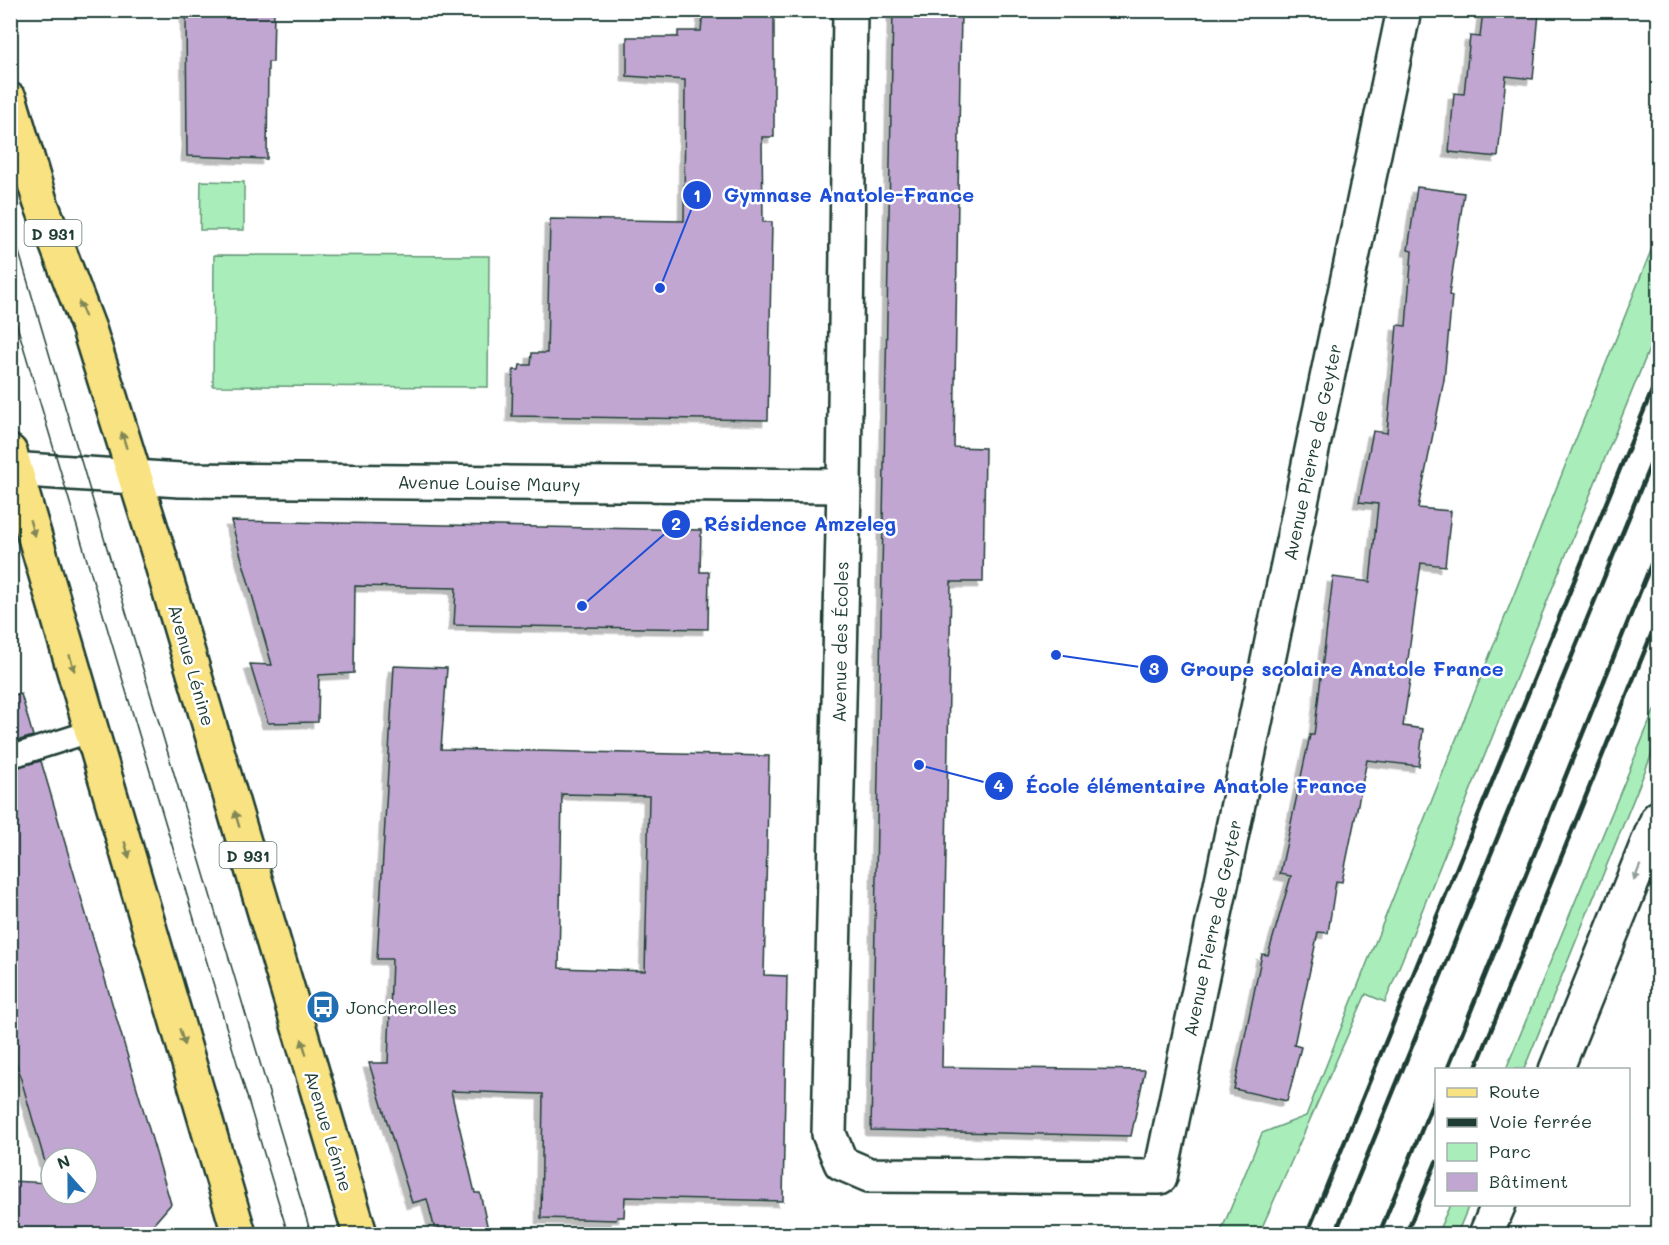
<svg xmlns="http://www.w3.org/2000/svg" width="1669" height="1245" font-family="Mali,sans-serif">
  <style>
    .green { fill: #a9eeba; stroke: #649677; stroke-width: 1.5 }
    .building { fill: #c1a6d2; stroke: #1f3d34; stroke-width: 1.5; fill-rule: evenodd; filter: url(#shadow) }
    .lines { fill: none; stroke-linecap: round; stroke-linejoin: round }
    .service-casing { stroke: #1f3d34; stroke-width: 26 }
    .minor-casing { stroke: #1f3d34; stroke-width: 38 }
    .primary-casing { stroke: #1f3d34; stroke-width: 38 }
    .service { stroke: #fff; stroke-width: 21 }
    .minor { stroke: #fff; stroke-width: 33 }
    .primary { stroke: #f8e281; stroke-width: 33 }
    .tram { stroke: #1f3d34; stroke-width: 1.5 }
    .rail { stroke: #1f3d34; stroke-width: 4.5 }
    .oneway { fill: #818757 }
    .oneway2 { fill: #8f9e9a }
    .labels { text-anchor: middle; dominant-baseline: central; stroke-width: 5; stroke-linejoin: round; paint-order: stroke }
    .shield { fill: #fff; stroke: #627771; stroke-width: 1.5 }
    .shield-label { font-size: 16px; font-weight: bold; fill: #1f3d34 }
    .street-label { font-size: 18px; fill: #1f3d34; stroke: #fff }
    .poi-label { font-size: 18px; fill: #1f3d34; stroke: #fff; text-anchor: start }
    .leader { fill: none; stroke: #1d4ed8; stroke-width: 2 }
    .callout-dot { fill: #1d4ed8; stroke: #fff; stroke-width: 2 }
    .mark-label { font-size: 18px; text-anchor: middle; font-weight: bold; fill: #fff }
    .callout-label { font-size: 20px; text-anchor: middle; font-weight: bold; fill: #1d4ed8; stroke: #fff; stroke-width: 5; stroke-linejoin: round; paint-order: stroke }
  </style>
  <defs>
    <filter id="shadow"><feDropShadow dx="-5.5" dy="5.5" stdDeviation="0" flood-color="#0004"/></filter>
  </defs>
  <rect width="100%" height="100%" fill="#fff"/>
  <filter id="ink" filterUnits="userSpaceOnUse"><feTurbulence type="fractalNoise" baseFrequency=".0167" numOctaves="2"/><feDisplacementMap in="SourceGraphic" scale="12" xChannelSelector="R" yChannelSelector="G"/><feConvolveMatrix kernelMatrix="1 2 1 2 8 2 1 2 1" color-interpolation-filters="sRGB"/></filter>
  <g filter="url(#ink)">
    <g class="green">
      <polygon points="201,181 244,182 244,230 200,230"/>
      <polygon points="1658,233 1658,327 1385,1002 1366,994 1259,1234 1220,1234 1262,1133 1306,1116"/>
      <polygon points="214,255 489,256 488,387 213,386"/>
      <polygon points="1658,701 1658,739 1524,1069 1506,1069"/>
      <polygon points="1450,1205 1469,1205 1457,1234 1437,1234"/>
    </g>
    <g class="building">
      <polygon points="186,10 274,10 273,62 268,62 267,159 187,156"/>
      <polygon points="703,10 774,10 774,137 762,137 763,222 772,222 768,420 512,416 513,370 519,370 520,365 531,365 532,353 547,353 550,219 684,221 685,80 627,76 627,37 678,37 678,31 701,31"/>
      <polygon points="893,10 961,10 954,447 985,448 983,582 951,582 942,1067 1145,1070 1131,1136 871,1130"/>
      <polygon points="1483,10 1539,13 1533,79 1506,76 1498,157 1449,152 1454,93 1464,94 1470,36 1480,37"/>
      <polygon points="1417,187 1464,193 1449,295 1452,296 1444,380 1418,508 1451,511 1445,566 1421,563 1406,674 1411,674 1403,726 1423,729 1419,766 1367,760 1342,882 1336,881 1328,933 1318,932 1294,1045 1301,1047 1287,1101 1234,1089 1262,954 1268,955 1291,876 1280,874 1310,735 1314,735 1333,577 1370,582 1378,504 1359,502 1373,431 1387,433 1397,325 1406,326 1412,251 1408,250"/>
      <polygon points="231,521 701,530 700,572 709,572 708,629 454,625 456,588 355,586 354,673 319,675 318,722 268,723 250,664 272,665"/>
      <path d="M394 666 447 668 441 749 769 756 764 975 787 976 783 1201 625 1197 624 1217H617L616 1220 541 1218 543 1094 451 1091 475 1193H480L489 1234H436L427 1199 412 1203 369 1063H388L392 959H377ZM562 794 649 796 645 971 559 968Z"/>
      <polygon points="21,694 33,736 10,743 10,695"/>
      <path d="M41 761 171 1204 145 1234H10V1181L51 1183 10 1041V769ZM51 1158H87V1194H51Z"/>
    </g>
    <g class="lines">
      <g class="service-casing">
        <polyline id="service" points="10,757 92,731"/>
      </g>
      <g class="minor-casing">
        <g id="minor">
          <polyline points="850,10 844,486 829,1134 841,1163 869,1175 1160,1177 1404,10"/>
          <polyline points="10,469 180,480 844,486"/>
          <polyline points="1556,1070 1658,818"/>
          <polyline points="1486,1234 1499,1204"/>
        </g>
      </g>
      <g class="primary-casing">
        <g id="primary">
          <polyline points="10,100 40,201 89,329 157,548 360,1234"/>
          <polyline points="10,452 239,1234"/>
        </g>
      </g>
      <use href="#service" class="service"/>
      <use href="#minor" class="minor"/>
      <use href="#primary" class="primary"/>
      <g class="tram">
        <polyline points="10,222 311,1234"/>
        <polyline points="10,302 288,1234"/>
      </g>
      <g class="rail">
        <polyline points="1447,1070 1658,547"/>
        <polyline points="1475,1070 1658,618"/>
        <polyline points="1307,1234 1658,376"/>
        <polyline points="1335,1234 1658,446"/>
        <polyline points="1379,1234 1436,1095"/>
        <polyline points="1406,1234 1436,1162"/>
      </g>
    </g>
    <defs><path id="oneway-solid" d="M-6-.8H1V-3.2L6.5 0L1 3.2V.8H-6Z" transform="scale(1.5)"/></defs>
    <g class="oneway">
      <use href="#oneway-solid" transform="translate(82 309) rotate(-111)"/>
      <use href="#oneway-solid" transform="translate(124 440) rotate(-107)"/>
      <use href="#oneway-solid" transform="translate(32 528) rotate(74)"/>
      <use href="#oneway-solid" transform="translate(72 663) rotate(73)"/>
      <use href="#oneway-solid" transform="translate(237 819) rotate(-106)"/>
      <use href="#oneway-solid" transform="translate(127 850) rotate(74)"/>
      <use href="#oneway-solid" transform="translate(182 1037) rotate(74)"/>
      <use href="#oneway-solid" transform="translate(304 1047) rotate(-106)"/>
    </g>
    <use class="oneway2" href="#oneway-solid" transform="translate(1637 873) rotate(112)"/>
  </g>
  <defs>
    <g id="bus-disc" transform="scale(1.725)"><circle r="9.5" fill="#1f6fb2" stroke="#fff"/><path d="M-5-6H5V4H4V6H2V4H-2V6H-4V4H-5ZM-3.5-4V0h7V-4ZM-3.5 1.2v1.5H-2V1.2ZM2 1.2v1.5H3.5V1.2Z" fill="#fff"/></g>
  </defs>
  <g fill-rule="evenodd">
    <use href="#bus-disc" x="323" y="1007"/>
  </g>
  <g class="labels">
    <g class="shield">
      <rect x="24.5" y="220" width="57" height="26" rx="4.5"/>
      <rect x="219.5" y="842" width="57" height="26" rx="4.5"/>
    </g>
    <g class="shield-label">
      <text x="53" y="233">D 931</text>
      <text x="248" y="855">D 931</text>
    </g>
    <g class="street-label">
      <text transform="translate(1312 452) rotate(-78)">Avenue Pierre de Geyter</text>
      <text transform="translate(489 483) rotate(1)">Avenue Louise Maury</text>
      <text transform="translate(840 642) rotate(-89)">Avenue des Écoles</text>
      <text transform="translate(192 665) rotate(74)">Avenue Lénine</text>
      <text transform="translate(1212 928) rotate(-78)">Avenue Pierre de Geyter</text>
      <text transform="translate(329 1131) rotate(73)">Avenue Lénine</text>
    </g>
    <g class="poi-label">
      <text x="346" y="1007">Joncherolles</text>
    </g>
  </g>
  <path class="leader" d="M660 288L697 195M582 606L676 524M1056 655L1154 669M919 765L999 786"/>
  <g class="callout-dot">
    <circle cx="660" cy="288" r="6"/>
    <circle cx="582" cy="606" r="6"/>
    <circle cx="1056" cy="655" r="6"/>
    <circle cx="919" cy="765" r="6"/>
    <circle cx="697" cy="195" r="15"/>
    <circle cx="676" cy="524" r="15"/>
    <circle cx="1154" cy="669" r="15"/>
    <circle cx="999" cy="786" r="15"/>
  </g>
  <g class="mark-label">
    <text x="697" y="202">1</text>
    <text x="676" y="530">2</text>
    <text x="1154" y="675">3</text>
    <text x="999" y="792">4</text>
  </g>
  <g class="callout-label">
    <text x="849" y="202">Gymnase Anatole-France</text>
    <text x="800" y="531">Résidence Amzeleg</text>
    <text x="1342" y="676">Groupe scolaire Anatole France</text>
    <text x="1196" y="793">École élémentaire Anatole France</text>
  </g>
  <rect width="1669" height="1245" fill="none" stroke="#fff" stroke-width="36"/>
  <rect x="18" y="18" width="1633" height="1209" fill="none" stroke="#1f3d34" stroke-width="2" filter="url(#ink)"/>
  <rect x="1435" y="1068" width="195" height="138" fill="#ffffff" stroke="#a5b1ae" stroke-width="1.5"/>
  <rect x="1447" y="1088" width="30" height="9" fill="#f8e281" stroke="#a5b1ae" stroke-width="1.5"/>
  <text x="1489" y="1098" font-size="18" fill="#1f3d34">Route</text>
  <rect x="1447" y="1118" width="30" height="9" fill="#1f3d34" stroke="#a5b1ae" stroke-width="1.5"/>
  <text x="1489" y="1128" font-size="18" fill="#1f3d34">Voie ferrée</text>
  <rect x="1447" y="1143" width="30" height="18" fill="#a9eeba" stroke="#a5b1ae" stroke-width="1.5"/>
  <text x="1489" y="1158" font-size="18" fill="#1f3d34">Parc</text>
  <rect x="1447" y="1173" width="30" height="18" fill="#c1a6d2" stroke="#a5b1ae" stroke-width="1.5"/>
  <text x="1489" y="1188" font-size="18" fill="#1f3d34">Bâtiment</text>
  <g transform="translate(69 1176) rotate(339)"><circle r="28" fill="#ffffff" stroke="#a5b1ae" stroke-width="1.5"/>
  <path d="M0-4.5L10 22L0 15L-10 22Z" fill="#1f6fb2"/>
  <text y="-9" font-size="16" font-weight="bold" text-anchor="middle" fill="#1f3d34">N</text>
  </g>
</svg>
